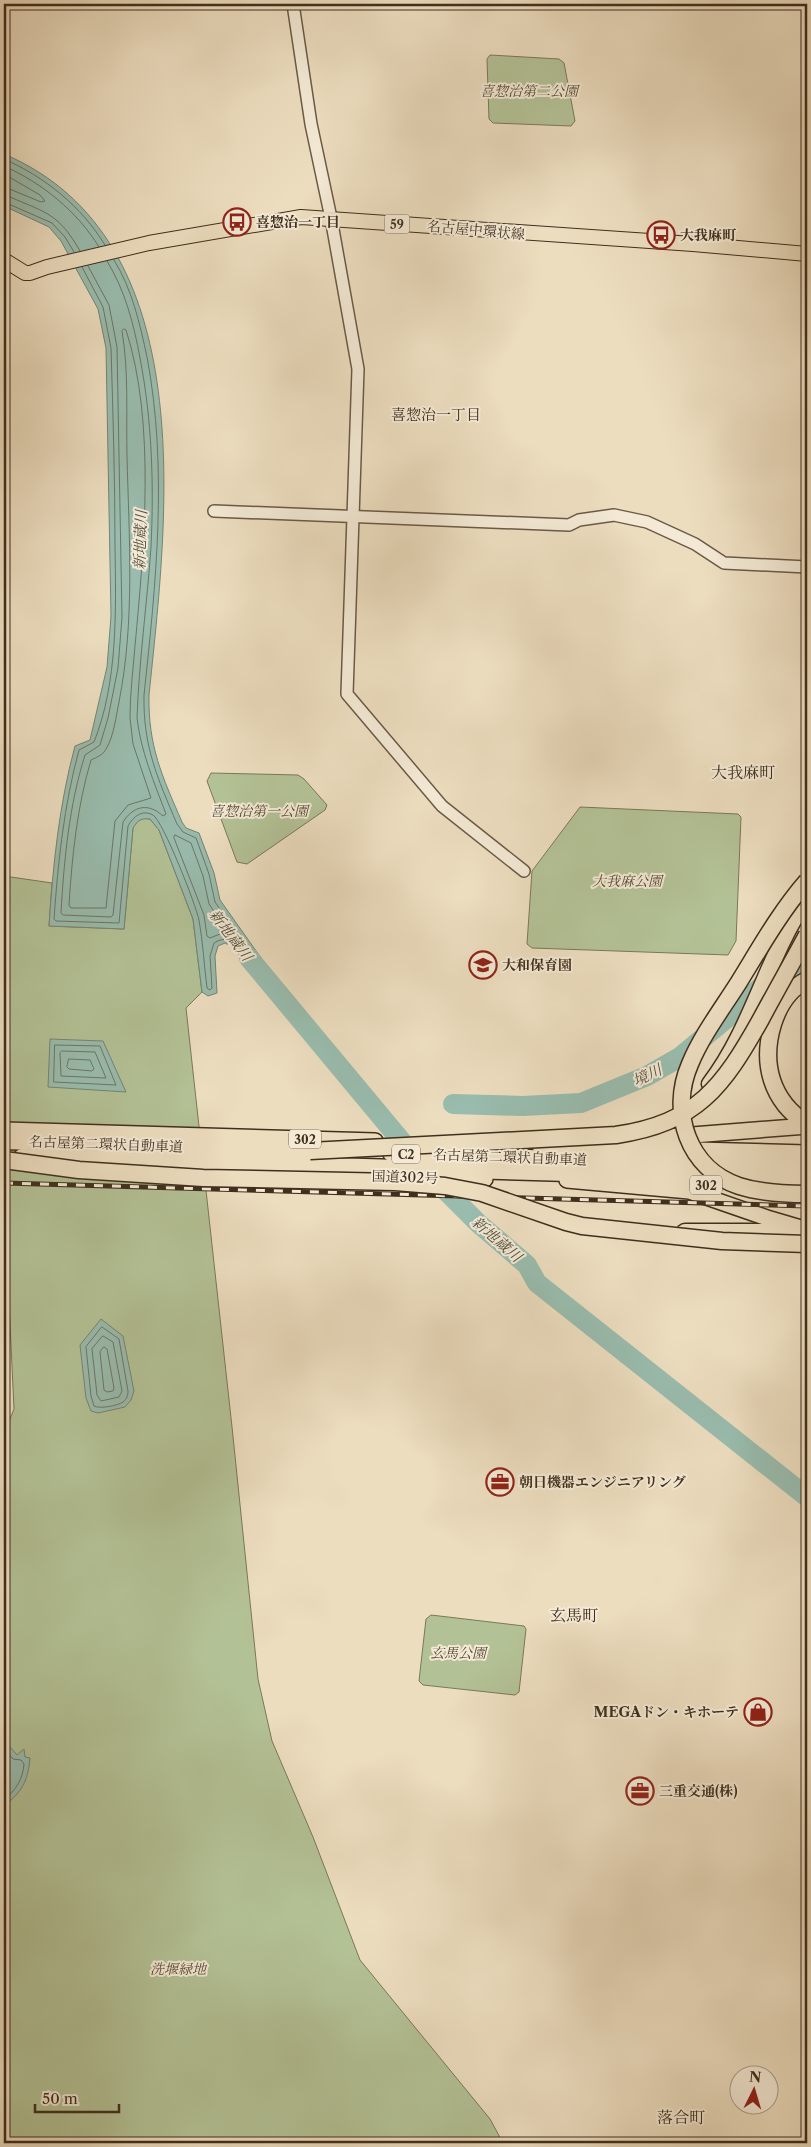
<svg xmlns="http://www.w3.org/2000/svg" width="811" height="2147" font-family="'Libre Caslon Text','Noto Serif JP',serif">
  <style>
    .green { fill: #b3c296; stroke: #7a785a }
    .water { fill: #99bcae; stroke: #758474 }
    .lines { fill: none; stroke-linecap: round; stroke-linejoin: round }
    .shore { stroke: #6c7666; stroke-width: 1 }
    .river { stroke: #99bcae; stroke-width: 20 }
    .tertiary-casing { stroke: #6b5a46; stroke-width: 14 }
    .primary-casing { stroke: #402f1d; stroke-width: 16 }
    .trunk-casing { stroke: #402f1d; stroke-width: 18 }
    .motorway-casing { stroke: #402f1d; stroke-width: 19 }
    .tertiary { stroke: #f3e9d5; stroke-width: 11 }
    .primary { stroke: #ecddbf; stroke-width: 14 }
    .trunk { stroke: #ecddbf; stroke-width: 15 }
    .motorway { stroke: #ecddbf; stroke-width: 16 }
    .rail-casing { stroke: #402f1d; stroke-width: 5 }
    .rail { stroke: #f3e9d5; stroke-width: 3; stroke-dasharray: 9; stroke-linecap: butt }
    .motorway-bridge-casing { stroke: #402f1d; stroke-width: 19; stroke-linecap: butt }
    .motorway-bridge { stroke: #ecddbf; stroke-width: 16 }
    .labels { text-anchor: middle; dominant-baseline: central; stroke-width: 4; stroke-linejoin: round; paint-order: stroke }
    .shield { fill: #f3e9d5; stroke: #766754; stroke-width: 1 }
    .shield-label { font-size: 12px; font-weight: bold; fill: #402f1d }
    .park-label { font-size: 14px; font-style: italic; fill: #574c35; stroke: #f3e9d5 }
    .poi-label { font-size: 14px; font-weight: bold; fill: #402f1d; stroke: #f3e9d5; text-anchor: start }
    .street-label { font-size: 14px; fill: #402f1d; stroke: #f3e9d5 }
    .neighbourhood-label { font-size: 15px; fill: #402f1d; stroke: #f3e9d5 }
    .water-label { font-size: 15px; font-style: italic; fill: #565241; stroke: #f3e9d5 }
    .quarter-label { font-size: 16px; fill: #402f1d; stroke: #f3e9d5 }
  </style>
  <rect width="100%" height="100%" fill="#ecddbf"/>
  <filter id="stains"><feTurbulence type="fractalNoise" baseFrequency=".004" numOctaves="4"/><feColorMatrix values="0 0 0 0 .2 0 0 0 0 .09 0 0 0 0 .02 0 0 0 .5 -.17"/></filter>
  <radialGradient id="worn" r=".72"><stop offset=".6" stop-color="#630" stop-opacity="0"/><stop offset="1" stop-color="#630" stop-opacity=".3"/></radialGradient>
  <g class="green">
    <polygon points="490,55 559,59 564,63 575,121 571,126 493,123 489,119 487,59"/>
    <polygon points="211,773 298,775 304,779 327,805 325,810 247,864 237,862 207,781"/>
    <polygon points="580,807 738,814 741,817 736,941 728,955 532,948 527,944 532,871"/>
    <polygon points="144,818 150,819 159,830 193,919 202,992 186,1008 232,1427 258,1679 272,1741 313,1837 360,1960 490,2119 503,2143 4,2143 4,1429 6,1429 14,1409 4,1195 4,876 52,883 49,926 124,929 133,827 138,821"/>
    <polygon points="431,1615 524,1626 526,1629 519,1692 515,1695 423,1685 419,1681 426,1619"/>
  </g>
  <g class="water">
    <path d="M4 154C204 239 167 520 149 695 148 746 162 776 182 822L186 828 199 833 214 873 220 900 271 972 260 983 234 948 225 943 218 946 215 956 217 993 208 996 202 992 193 919 159 830 150 819C141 818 138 820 133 828L124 929 49 926C53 865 59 805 75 746L90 740 107 667 111 616 106 348 98 309 61 241 49 227 4 206Z"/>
    <polygon points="50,1039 103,1041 126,1092 48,1087"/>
    <polygon points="101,1319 123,1336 134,1391 131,1400 125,1407 98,1413 91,1411 86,1398 80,1345"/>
    <path d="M4 1740 17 1755 24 1749 25 1757 30 1758C28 1781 22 1792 4 1806Z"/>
  </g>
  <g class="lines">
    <g class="shore">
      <path d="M4 159C45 177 81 206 105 245"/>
      <path d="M4 166C42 183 77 211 99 247"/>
      <polyline points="4,174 40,195 45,201 41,202 12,190 4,188"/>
      <path d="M4 196 10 197C47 213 59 214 80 251"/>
      <polyline points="4,202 52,223 65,237 74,252"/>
      <path d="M88 266 109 305 117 347 122 617 118 668 108 718 100 745 85 755C69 806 64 860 61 913L63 915 111 917 113 915 123 822C134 805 149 803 163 816L166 814C154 782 141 752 137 718 139 661 147 604 151 547 154 484 152 420 140 358 134 325 125 290 107 261"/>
      <path d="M82 267 103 307 111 348C113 414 115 480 115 546 116 610 118 682 94 742L79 750C64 805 58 862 54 919L56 921 119 923 128 826C133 817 142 809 153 815 163 821 196 905 199 920 203 942 204 965 207 988L210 990 212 988 210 956 214 943C235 929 248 960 259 974H262L264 971 215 902 209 874 196 838 183 832 177 824C157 777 143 746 144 695 156 583 168 468 147 357 140 324 132 289 114 260"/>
      <path d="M124 329 126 330C156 423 144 549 135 646 133 670 130 694 130 718L133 744 151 798 128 805 115 821 106 908H71L69 905C72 857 77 807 91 760 97 757 103 755 106 749 114 736 116 716 119 702 135 621 129 538 127 456 126 415 129 372 122 331Z"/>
      <polygon points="175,835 191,843 203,876 209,904 226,929 225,932 210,938 207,936 204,915 174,838"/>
      <polygon points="55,1045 100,1046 116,1085 54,1082"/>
      <polygon points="62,1051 95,1052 106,1078 61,1076 60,1053"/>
      <polygon points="69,1059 90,1060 94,1069 92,1071 69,1069 67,1067"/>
      <path d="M102 1327 119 1339 128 1391C128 1395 127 1399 123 1402 117 1406 100 1409 94 1406L91 1396 86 1347Z"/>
      <polygon points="103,1336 113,1342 122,1391 119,1397 101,1401 97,1395 92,1349"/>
      <polygon points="104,1347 107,1349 114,1388 113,1391 107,1392 104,1390 100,1352"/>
      <path d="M4 1748 13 1759 21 1760 24 1764C23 1779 16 1790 4 1800"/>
    </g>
    <g class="river">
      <polyline points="249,958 428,1173 478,1223 527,1265 537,1283 807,1497"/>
      <polyline points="453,1104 523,1106 581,1103 647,1076 680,1057 727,1018 780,969 807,961"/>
    </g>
    <g class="tertiary-casing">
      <g id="tertiary">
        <polyline points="293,4 311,124 331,218 358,369 347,694 442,806 524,871"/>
        <polyline points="214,511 569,525 579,520 614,515 647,522 695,544 724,563 807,567"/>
      </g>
    </g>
    <g class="primary-casing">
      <polyline id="primary" points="4,260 25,273 30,273 47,267 149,243 301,217 693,244 807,254"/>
    </g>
    <g class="trunk-casing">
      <g id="trunk">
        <polyline points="4,1130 375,1141"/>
        <polyline points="642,1139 807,1126"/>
        <polyline points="540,1146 807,1153"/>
        <polyline points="423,1177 485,1179"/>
        <polyline points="567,1180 689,1191 770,1219 804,1229"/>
      </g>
    </g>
    <g class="motorway-casing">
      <g id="motorway">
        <path d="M807 980C789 989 779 1005 773 1024 761 1063 771 1101 807 1124"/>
        <path d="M710 1084C753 1028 767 956 807 898"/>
        <polyline points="4,1141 324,1151"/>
        <polyline points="391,1153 807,1168"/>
        <polyline points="22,1157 603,1174 807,1182"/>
        <polyline points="685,1232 807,1232"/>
      </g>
    </g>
    <use href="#tertiary" class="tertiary"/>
    <use href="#primary" class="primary"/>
    <use href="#trunk" class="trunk"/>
    <use href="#motorway" class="motorway"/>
    <g class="rail-casing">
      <polyline id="rail" points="4,1183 807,1206"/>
    </g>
    <use href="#rail" class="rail"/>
    <g class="motorway-bridge-casing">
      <g id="motorway-bridge">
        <path d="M807 881C780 912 760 948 739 982 722 1009 702 1035 690 1064 669 1112 688 1169 739 1186 761 1193 785 1194 807 1194"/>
        <path d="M310 1151 616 1135C697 1123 723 1087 761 1019 776 991 792 963 807 935"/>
        <polyline points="4,1160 79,1170 203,1178 395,1182 445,1186 482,1193 566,1222 582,1226 722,1241 807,1244"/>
      </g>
    </g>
    <use href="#motorway-bridge" class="motorway-bridge"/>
  </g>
  <defs>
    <g id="bus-ring" transform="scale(1.4375)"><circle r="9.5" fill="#f3e9d5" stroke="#8f2418" stroke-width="1.5"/><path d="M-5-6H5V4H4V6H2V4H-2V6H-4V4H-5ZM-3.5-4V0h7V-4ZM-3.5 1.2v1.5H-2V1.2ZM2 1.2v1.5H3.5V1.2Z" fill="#8f2418"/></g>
    <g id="school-ring" transform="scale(1.4375)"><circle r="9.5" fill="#f3e9d5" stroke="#8f2418" stroke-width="1.5"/><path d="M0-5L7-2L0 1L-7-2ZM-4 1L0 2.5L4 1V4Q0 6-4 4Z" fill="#8f2418"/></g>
    <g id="office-ring" transform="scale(1.4375)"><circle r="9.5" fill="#f3e9d5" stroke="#8f2418" stroke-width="1.5"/><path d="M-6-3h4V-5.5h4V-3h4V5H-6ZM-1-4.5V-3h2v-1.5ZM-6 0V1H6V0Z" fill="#8f2418"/></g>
    <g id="shop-ring" transform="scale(1.4375)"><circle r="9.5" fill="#f3e9d5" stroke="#8f2418" stroke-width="1.5"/><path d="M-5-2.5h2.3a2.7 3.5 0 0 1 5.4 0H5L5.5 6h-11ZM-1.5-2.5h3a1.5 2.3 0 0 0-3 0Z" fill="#8f2418"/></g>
  </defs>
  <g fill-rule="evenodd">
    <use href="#bus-ring" x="237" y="222"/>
    <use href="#bus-ring" x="661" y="235"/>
    <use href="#school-ring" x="483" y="965"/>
    <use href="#office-ring" x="500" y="1482"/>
    <use href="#shop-ring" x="758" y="1712"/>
    <use href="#office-ring" x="640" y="1791"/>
  </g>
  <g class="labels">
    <g class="shield">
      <rect x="384.5" y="214.5" width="25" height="19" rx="4"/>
      <rect x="289" y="1129.5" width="32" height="19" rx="4"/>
      <rect x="392" y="1144.5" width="28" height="19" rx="4"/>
      <rect x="690" y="1175.5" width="32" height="19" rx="4"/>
    </g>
    <g class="shield-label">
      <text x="397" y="224">59</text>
      <text x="305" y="1139">302</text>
      <text x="406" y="1154">C2</text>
      <text x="706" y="1185">302</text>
    </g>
    <g class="park-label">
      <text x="529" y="91">喜惣治第二公園</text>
      <text x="259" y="811">喜惣治第一公園</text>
      <text x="627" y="881">大我麻公園</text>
      <text x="458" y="1653">玄馬公園</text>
      <text x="178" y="1969">洗堰緑地</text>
    </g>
    <g class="poi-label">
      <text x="256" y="222">喜惣治一丁目</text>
      <text x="680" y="235">大我麻町</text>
      <text x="502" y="965">大和保育園</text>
      <text x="519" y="1482">朝日機器エンジニアリング</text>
      <text x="739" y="1712" text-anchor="end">MEGAドン・キホーテ</text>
      <text x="659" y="1791">三重交通(株)</text>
    </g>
    <g class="street-label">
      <text transform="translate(476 230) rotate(5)">名古屋中環状線</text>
      <text transform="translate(106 1144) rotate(2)">名古屋第二環状自動車道</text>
      <text transform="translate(510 1157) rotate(2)">名古屋第二環状自動車道</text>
      <text transform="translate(405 1177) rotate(2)">国道302号</text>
    </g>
    <g class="neighbourhood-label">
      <text x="436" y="414">喜惣治一丁目</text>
    </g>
    <g class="water-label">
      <text transform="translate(140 540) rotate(-88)">新地蔵川</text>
      <text transform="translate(231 935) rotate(53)">新地蔵川</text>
      <text transform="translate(647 1075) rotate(-26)">境川</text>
      <text transform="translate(497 1239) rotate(41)">新地蔵川</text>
    </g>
    <g class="quarter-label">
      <text x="743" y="772">大我麻町</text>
      <text x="574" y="1615">玄馬町</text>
      <text x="681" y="2117">落合町</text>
    </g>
  </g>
  <rect width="811" height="2147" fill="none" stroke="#ecddbf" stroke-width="20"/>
  <rect x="5" y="5" width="801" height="2137" fill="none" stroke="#402f1d" stroke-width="2.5"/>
  <rect x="10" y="10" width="791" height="2127" fill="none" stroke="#402f1d"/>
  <g transform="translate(754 2090) rotate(5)"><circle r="24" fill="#f3e9d5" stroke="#ab9f8b"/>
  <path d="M0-4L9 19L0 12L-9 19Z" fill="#8f2418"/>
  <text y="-8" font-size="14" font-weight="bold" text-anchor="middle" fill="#402f1d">N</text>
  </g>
  <path d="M35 2104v8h84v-8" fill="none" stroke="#402f1d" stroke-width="2.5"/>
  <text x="42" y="2104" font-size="15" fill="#402f1d" stroke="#f3e9d5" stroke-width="4" paint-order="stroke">50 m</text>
  <rect width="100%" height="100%" filter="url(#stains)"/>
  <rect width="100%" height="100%" fill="url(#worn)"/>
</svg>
